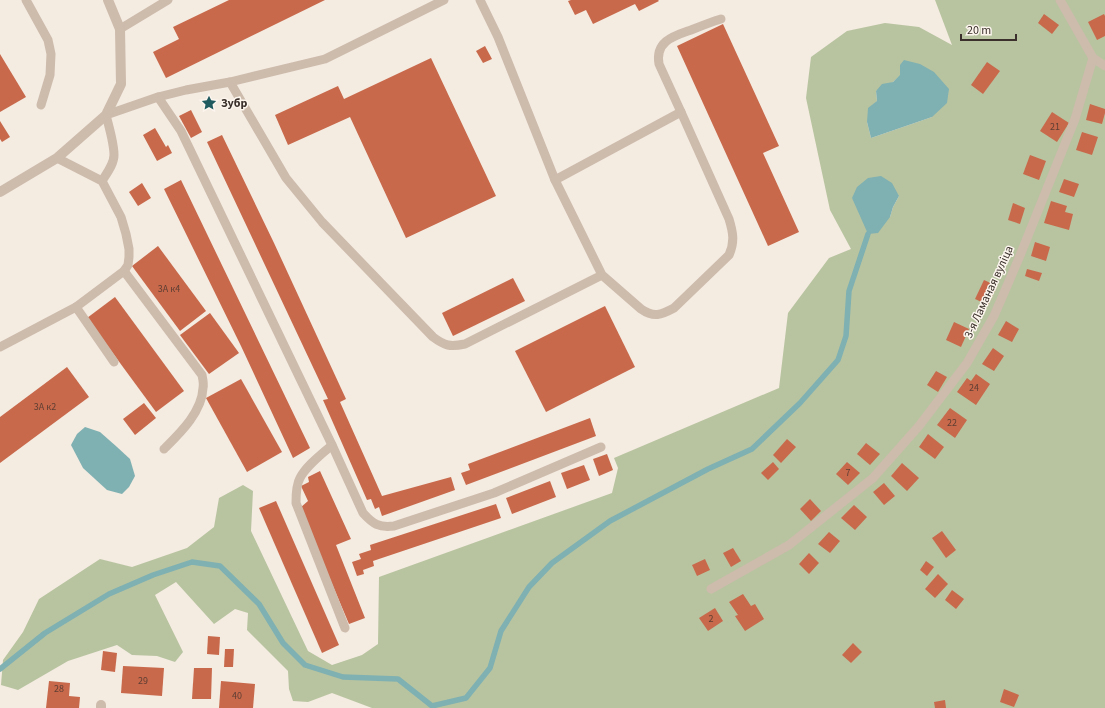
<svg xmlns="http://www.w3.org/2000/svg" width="1105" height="708" font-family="'Source Sans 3',sans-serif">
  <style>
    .green { fill: #b8c4a0; fill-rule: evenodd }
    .water { fill: #7fb0b2 }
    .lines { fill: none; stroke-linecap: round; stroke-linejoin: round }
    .stream { stroke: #7fb0b2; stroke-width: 5.5 }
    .building { fill: #c8694b }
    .service { stroke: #cdbbac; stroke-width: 9 }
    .minor { stroke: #cdbbac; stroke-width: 10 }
    .tertiary { stroke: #cdbbac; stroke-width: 10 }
    .labels { text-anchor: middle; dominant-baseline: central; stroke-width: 3; stroke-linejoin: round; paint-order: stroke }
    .number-label { font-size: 10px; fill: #5e3e33 }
    .poi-label { font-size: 12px; font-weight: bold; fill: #3b302b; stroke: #fbf5ee; text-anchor: start }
    .street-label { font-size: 12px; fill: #3b302b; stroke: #fbf5ee }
  </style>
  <rect width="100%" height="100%" fill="#f4ebe1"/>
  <path class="green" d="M935 0H1105V708H372L332 693 308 702 293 701 289 689 288 671 247 630 248 613 235 609 214 624 176 582 155 595 183 652 175 662 157 656 132 655 117 645 68 661 18 690 1 685 3 660 23 632 39 599 100 559 132 567 187 548 214 527 219 498 243 485 253 491 251 531 308 651 332 665 362 655 378 644 379 577 612 493 618 468 614 458 779 388 788 313 829 258 851 249 830 210 806 98 811 57 847 31 885 23 919 27 952 45ZM900 65 932 117 871 138 867 122 877 101 876 91 893 82 901 75ZM899 196 893 207 890 217 852 198Z"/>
  <g class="water">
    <polygon points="904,60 920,64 934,72 949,89 947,103 932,117 871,138 867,122 868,108 877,101 876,91 882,84 893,82 900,75 900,65"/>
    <polygon points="881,176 892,183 899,196 893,207 890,217 878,233 868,234 852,198 857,187 868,178"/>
    <polygon points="85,427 100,432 117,447 130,459 135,476 129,487 122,494 107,490 83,468 71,445 77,434"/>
  </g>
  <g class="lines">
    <polyline class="stream" points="0,669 45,633 109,594 153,575 192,562 220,566 259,604 283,643 305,665 343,677 398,679 432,706 466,698 490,668 501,631 529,587 552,563 610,521 708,469 752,449 800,403 838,360 846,336 849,291 868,234"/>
  </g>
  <g class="building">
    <polygon points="229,0 325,0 166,78 153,52 179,39 173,27"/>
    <polygon points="571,0 658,0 659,1 639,11 635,4 593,24 586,10 575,15 568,1"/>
    <polygon points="1044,14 1059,25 1052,34 1038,23"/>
    <polygon points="1104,14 1105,16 1105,36 1097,40 1088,22"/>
    <polygon points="723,24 779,146 763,153 799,232 768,246 677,46"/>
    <polygon points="485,46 492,59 483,63 476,51"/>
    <polygon points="0,54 26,97 0,112"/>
    <polygon points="431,58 496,196 406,238 350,117 288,145 275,115 338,86 344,99"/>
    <polygon points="987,62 1000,71 983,94 971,85"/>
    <polygon points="1090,104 1105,109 1105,113 1102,124 1086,120"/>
    <polygon points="191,110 202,132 191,138 179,116"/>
    <polygon points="1052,112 1069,123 1057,142 1040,131"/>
    <polygon points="0,121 10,137 2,142 0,139"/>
    <polygon points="155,128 166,147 168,145 172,153 157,161 143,135"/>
    <polygon points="1082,132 1098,137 1092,155 1076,150"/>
    <polygon points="222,135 274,243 346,399 340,402 382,496 451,477 455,490 382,516 379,507 375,509 371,499 367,500 323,400 328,399 207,142"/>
    <polygon points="1030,155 1046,161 1039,180 1023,174"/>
    <polygon points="1064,179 1079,184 1074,197 1059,192"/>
    <polygon points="181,180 310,448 293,458 241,346 164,189"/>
    <polygon points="142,183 151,198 138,206 129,192"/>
    <polygon points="1051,201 1067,206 1065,212 1073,214 1069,230 1044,223"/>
    <polygon points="1013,203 1025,208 1020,224 1008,220"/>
    <polygon points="1035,242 1050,247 1046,261 1031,256"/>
    <polygon points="158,246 206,311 180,331 132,266"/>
    <polygon points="1027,269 1042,273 1039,281 1025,276"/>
    <polygon points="513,278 525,301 453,336 442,313"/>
    <polygon points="984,280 997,286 988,305 975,299"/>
    <polygon points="115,297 184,391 156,412 87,318"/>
    <polygon points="605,306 635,367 546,412 515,351"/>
    <polygon points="210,313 239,353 209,374 180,335"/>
    <polygon points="1006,321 1019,329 1012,342 998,335"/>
    <polygon points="954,322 969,329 961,347 946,340"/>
    <polygon points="993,348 1004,356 994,371 982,364"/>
    <polygon points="67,367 89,397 0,463 0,417"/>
    <polygon points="936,371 947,377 938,392 927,385"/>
    <polygon points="976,374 990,384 976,405 957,392 967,378 971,381"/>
    <polygon points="241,379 282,452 247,472 206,398"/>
    <polygon points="144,403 156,418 135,435 123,419"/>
    <polygon points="950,408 967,420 955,438 937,425"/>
    <polygon points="590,418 596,436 466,485 461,473 470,470 468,464"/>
    <polygon points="928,434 944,447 935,459 919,447"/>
    <polygon points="787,439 796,447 781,463 773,455"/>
    <polygon points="866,443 880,454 870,465 857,454"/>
    <polygon points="607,454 613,470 599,476 593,459"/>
    <polygon points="773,462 779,469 768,480 761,473"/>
    <polygon points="847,462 860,473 848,485 836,474"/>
    <polygon points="902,463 919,478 907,491 891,476"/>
    <polygon points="584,465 590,480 567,489 561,473"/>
    <polygon points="320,471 351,539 336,545 365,618 349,624 300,508 308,501 301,486 309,482 308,477"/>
    <polygon points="550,481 556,497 512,514 506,498"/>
    <polygon points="884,483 895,496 884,505 873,492"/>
    <polygon points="810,499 821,511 811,521 800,509"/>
    <polygon points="276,501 339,645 322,653 259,508"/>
    <polygon points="496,504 501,518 373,561 374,566 363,570 364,574 357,576 352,562 361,559 359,554 371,550 370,545"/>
    <polygon points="854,505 867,517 855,530 841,518"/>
    <polygon points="942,531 956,550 946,558 932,538"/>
    <polygon points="829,532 840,541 830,553 818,544"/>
    <polygon points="733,548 741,561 731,567 723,553"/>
    <polygon points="809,553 819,563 809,574 799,564"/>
    <polygon points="705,559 710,570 697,576 692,565"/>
    <polygon points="926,561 934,567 927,576 920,570"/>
    <polygon points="938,574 948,584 935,598 925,589"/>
    <polygon points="952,590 964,599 956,609 945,600"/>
    <polygon points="743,594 751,606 755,604 764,619 745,631 735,616 738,615 729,602"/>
    <polygon points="715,608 723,621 708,631 699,618"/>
    <polygon points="208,636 220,637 219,655 207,654"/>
    <polygon points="853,643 862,652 851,663 842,655"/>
    <polygon points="225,649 234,649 233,667 224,667"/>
    <polygon points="103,651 117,653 115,672 101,670"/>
    <polygon points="123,666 164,668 162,696 121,693"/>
    <polygon points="194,668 212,668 211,699 192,699"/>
    <polygon points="49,681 70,683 69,696 80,697 79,708 46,708"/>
    <polygon points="221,681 255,684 253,708 219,708"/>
    <polygon points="1004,689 1019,695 1014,707 1000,702"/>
    <polygon points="945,700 946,708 935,708 934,702"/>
  </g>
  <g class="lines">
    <g class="service">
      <polyline points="26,0 48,40 51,54 50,75 41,105"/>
      <polyline points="480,0 498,37 555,180"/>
      <polyline points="120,29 168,0"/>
      <polyline points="1093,58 1105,66"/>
      <path d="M230 82 286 178 322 222 433 337C445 346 450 347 465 344L602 275 555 180 681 112 729 219C733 232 735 242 729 255L674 308C661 315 654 318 641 309L602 275"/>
      <polyline points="158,97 186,90 230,82 325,59 444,0"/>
      <path d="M681 112 659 64C655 41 674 36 691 30 701 26 711 22 721 19"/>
      <polyline points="57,158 102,181 121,217 126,234 129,249 129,257 128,265 124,271"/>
      <path d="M102 181C107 173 114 164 114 155 114 143 109 127 106 115L158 97 181 131 332 445 363 513C373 524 379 528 394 526L494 493 601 447"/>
      <path d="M76 307 124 271 202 375C203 380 204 384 203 388 202 412 180 433 164 449"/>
      <polyline points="0,347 76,307 114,362"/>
      <path d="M332 445C321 455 307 465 300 478 296 485 296 495 296 503L345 628"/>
      <polyline points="711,589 789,545 873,478 919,426 967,363 994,316 1019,258 1075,119 1093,58 1060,0"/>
    </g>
    <polyline class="minor" points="101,708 101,705"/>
    <polyline class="tertiary" points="0,192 57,158 106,115 121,84 120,29 108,0"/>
  </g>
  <defs>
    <g id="sight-bare" transform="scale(1.2)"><path d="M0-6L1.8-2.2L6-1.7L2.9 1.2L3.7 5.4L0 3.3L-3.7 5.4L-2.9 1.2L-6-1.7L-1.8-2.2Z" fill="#1f5a5e" stroke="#fbf5ee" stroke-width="2.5" paint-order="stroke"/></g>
  </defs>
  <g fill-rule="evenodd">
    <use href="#sight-bare" x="209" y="103"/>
  </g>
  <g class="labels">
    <g class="number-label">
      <text x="1055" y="127">21</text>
      <text x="169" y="289">3А к4</text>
      <text x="974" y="388">24</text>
      <text x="45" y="407">3А к2</text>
      <text x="952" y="423">22</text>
      <text x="848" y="473">7</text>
      <text x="711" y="619">2</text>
      <text x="143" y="681">29</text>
      <text x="59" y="689">28</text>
      <text x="237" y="696">40</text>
    </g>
    <g class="poi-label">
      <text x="221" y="103">Зубр</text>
    </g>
    <g class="street-label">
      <text transform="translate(989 292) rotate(-65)">3-я Ламаная вуліца</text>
    </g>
  </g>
  <path d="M961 34v6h55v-6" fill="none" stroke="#3b302b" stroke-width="2"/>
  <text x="967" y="34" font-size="12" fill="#3b302b" stroke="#fbf5ee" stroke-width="3" paint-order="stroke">20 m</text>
</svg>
